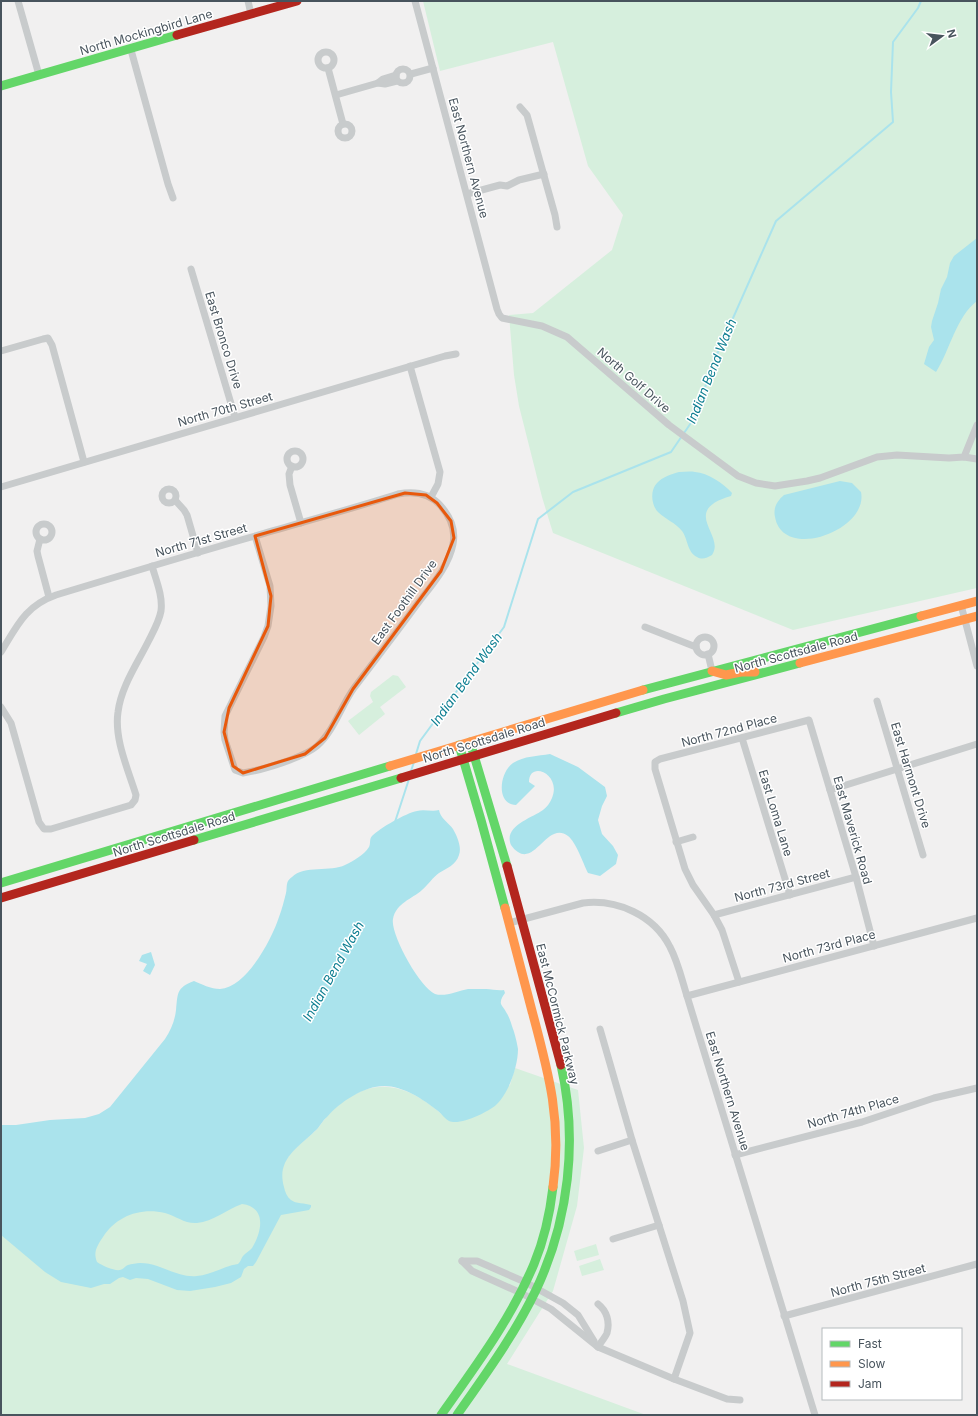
<svg xmlns="http://www.w3.org/2000/svg" width="978" height="1416" font-family="Inter,sans-serif">
  <style>
    .green { fill: #d6efdd }
    .water { fill: #aae3ec; fill-rule: evenodd }
    .lines { fill: none; stroke-linecap: round; stroke-linejoin: round }
    .stream { stroke: #aae3ec; stroke-width: 2 }
    .street { stroke: #c8cbcc; stroke-width: 7 }
    .fast { stroke: #63d668; stroke-width: 9 }
    .slow { stroke: #ff974d; stroke-width: 9 }
    .jam { stroke: #b3261e; stroke-width: 9 }
    .marked { fill: #e8590c; fill-opacity: 0.2; stroke: #e8590c; stroke-width: 3; stroke-linejoin: round }
    .labels { text-anchor: middle; dominant-baseline: central; stroke-width: 3; stroke-linejoin: round; paint-order: stroke }
    .street-label { font-size: 12px; fill: #48545d; stroke: #fff }
    .water-label { font-size: 13px; font-style: italic; fill: #0e7f92; stroke: #fff }
  </style>
  <rect width="100%" height="100%" fill="#f1f0f0"/>
  <g class="green">
    <polygon points="423,1 977,1 977,588 793,630 553,533 542,497 519,406 514,375 509,315 533,313 612,250 623,215 588,166 553,42 440,71"/>
    <polygon points="393,675 398,676 406,687 380,707 385,714 359,735 348,721 373,702 370,696 371,692"/>
    <path d="M515 1068 578 1090 584 1148 577 1206 553 1291 507 1364 646 1415H1V1168L283 1166C290 1149 306 1141 318 1128 321 1124 324 1120 327 1116 364 1078 398 1078 438 1111 442 1114 446 1118 450 1121L510 1085Z"/>
    <polygon points="596,1244 599,1255 577,1261 574,1251"/>
    <polygon points="600,1259 604,1270 582,1276 579,1266"/>
  </g>
  <g class="water">
    <path d="M977 238V301C956 317 950 350 936 372L924 364 929 347 934 340 931 327 932 321 938 303 941 289 947 277 950 263 954 256Z"/>
    <path d="M679 472C684 472 690 471 695 472 708 473 723 483 732 493L731 496C679 511 726 535 712 555 707 558 702 560 697 557 687 552 688 539 682 531 676 523 665 519 658 512 651 505 650 490 657 483 662 477 672 474 679 472Z"/>
    <path d="M840 481 852 483 861 492C869 530 783 562 775 517 773 508 777 501 784 495Z"/>
    <path d="M550 754 578 767 605 787 607 796 602 806 598 820 602 834 613 846 618 855 616 864 600 876 588 873C583 863 576 842 568 836 548 821 536 864 518 852 515 850 513 848 511 845 503 826 532 818 543 810 547 807 550 803 552 798 562 774 529 760 529 782L535 786 516 805C495 804 500 772 513 763 524 756 538 756 550 754Z"/>
    <path d="M439 810C440 818 449 823 453 829 457 836 462 847 459 855 456 865 447 868 439 873 433 877 428 885 422 890 412 899 396 903 393 919 390 934 420 988 435 994 445 997 458 991 468 989 473 989 480 989 486 989 492 989 498 991 504 990L505 993C503 996 500 1000 501 1004 502 1007 505 1009 506 1012 509 1016 511 1023 513 1029 515 1034 517 1043 518 1049 518 1066 509 1093 496 1105 488 1112 460 1126 449 1121 445 1119 442 1114 438 1111 423 1099 403 1086 384 1086 364 1086 340 1102 327 1117 322 1121 320 1127 315 1131 298 1148 276 1159 284 1187 285 1192 287 1197 291 1200 296 1204 305 1203 311 1205V1207L309 1210 281 1215 256 1262 253 1266H248L244 1269 241 1277 231 1283 215 1287 190 1291 177 1290 148 1279 136 1278 130 1280 123 1277 119 1278 110 1284H104L91 1288 61 1282 45 1272 1 1235V1125H16L50 1120 85 1118 99 1114 110 1107 165 1039C171 1030 175 1020 176 1010 178 993 176 988 194 981 201 984 211 989 220 989 246 988 272 939 279 917 282 909 284 901 286 893 287 890 286 885 288 881 289 880 290 878 292 877 304 865 331 872 345 865 353 861 364 855 369 847 371 843 369 839 372 836 380 828 406 813 417 811 424 809 432 812 439 810ZM242 1204C267 1207 262 1232 252 1248 250 1251 245 1253 243 1256 241 1259 241 1261 238 1264 224 1266 211 1275 197 1276 176 1278 161 1263 140 1263 137 1263 131 1264 128 1265 125 1266 124 1269 120 1270 114 1271 103 1266 97 1262 93 1252 97 1246 103 1237 116 1216 141 1207 165 1213 176 1216 185 1224 197 1223 213 1222 227 1209 242 1204Z"/>
    <polygon points="151,952 155,965 150,975 143,971 147,964 139,961 142,955"/>
  </g>
  <g class="lines">
    <g class="stream">
      <polyline points="416,754 420,741 504,627 538,519 573,492 671,452 695,417 714,361 776,221 893,122 891,92 893,42 918,8 921,1"/>
      <polyline points="411,771 414,762"/>
      <polyline points="395,822 409,779"/>
    </g>
    <g class="street">
      <polyline points="18,1 39,75"/>
      <polyline points="248,1 251,14"/>
      <polyline points="415,1 497,309 499,314 502,318 542,326 567,337 669,425 738,476 756,483 775,486 807,481 820,478 877,457 897,455 949,458 964,457 977,425"/>
      <polyline points="131,50 168,184 173,198"/>
      <circle cx="326" cy="60" r="8"/>
      <polyline points="328,68 343,124"/>
      <circle cx="403" cy="76" r="7"/>
      <polyline points="411,74 433,68"/>
      <polyline points="378,83 385,84 397,81"/>
      <polyline points="336,95 378,83 383,79 396,75"/>
      <polyline points="520,107 527,115 555,215 557,227"/>
      <circle cx="345" cy="131" r="7"/>
      <polyline points="467,194 500,185 507,186 519,180 544,174"/>
      <polyline points="191,269 235,417"/>
      <polyline points="1,351 43,339 48,338 52,345 84,462"/>
      <polyline points="410,366 440,472 438,484 431,497"/>
      <circle cx="295" cy="459" r="8"/>
      <polyline points="964,457 977,459"/>
      <polyline points="292,466 289,474 290,485 301,523"/>
      <polyline points="1,487 445,356 456,354"/>
      <circle cx="169" cy="496" r="7"/>
      <polyline points="175,500 184,510 187,515 198,553"/>
      <circle cx="44" cy="532" r="8"/>
      <polyline points="40,539 37,551 38,556 49,597"/>
      <polyline points="961,605 977,666"/>
      <polyline points="645,627 696,647"/>
      <circle cx="705" cy="646" r="9"/>
      <path d="M1 652C17 626 25 606 56 595 122 575 188 555 255 536 303 522 351 509 398 494 413 491 429 493 440 505 449 515 456 529 453 544 449 566 431 586 418 603 397 632 375 660 354 688 341 706 334 731 317 746 303 758 262 770 243 773L235 770 225 740 224 732 225 716 264 637 268 626 271 606 270 586 255 536"/>
      <polyline points="708,654 712,671"/>
      <polyline points="877,701 923,855"/>
      <path d="M1 707 11 723 39 822 44 829H51L131 805 135 800 136 795C128 769 114 739 118 712 121 687 137 664 148 642 153 632 159 622 161 611 163 596 156 580 152 566"/>
      <polyline points="742,738 790,895"/>
      <polyline points="830,790 977,744"/>
      <polyline points="676,842 693,837"/>
      <polyline points="714,915 856,877"/>
      <path d="M509 923 583 903C617 899 654 915 670 947 678 962 682 980 687 996L815 1415"/>
      <polyline points="739,982 722,930 714,915 693,885 685,869 655,769 655,762 660,759 809,720 856,877 874,946"/>
      <polyline points="687,996 977,918"/>
      <polyline points="600,1029 632,1140 683,1301 690,1333 674,1379"/>
      <polyline points="598,1151 632,1140"/>
      <polyline points="735,1155 862,1122 934,1098 977,1088"/>
      <polyline points="613,1239 659,1225"/>
      <polyline points="462,1261 472,1271 521,1293 551,1309 598,1347 674,1379 727,1399 740,1400"/>
      <polyline points="462,1261 477,1261 525,1282 563,1303 578,1315 594,1341"/>
      <polyline points="784,1316 977,1264"/>
      <path d="M598 1347C600 1343 605 1338 607 1333 610 1322 607 1311 598 1304"/>
    </g>
    <g class="fast">
      <polyline points="1,86 177,35"/>
      <polyline points="643,690 921,616"/>
      <polyline points="616,713 664,699 800,663"/>
      <polyline points="470,742 507,866"/>
      <polyline points="459,745 481,820 505,908"/>
      <polyline points="194,840 401,778"/>
      <polyline points="1,883 390,766"/>
      <path d="M441 1415C475 1367 511 1319 534 1264 544 1240 550 1213 553 1187"/>
      <path d="M457 1415C485 1375 515 1334 536 1290 569 1220 578 1140 561 1065"/>
    </g>
    <g class="slow">
      <polyline points="921,616 977,601"/>
      <polyline points="800,663 977,616"/>
      <polyline points="712,671 726,675 741,672 755,672"/>
      <polyline points="390,766 643,690"/>
      <path d="M505 908C514 942 523 976 532 1011 549 1074 562 1121 553 1187"/>
    </g>
    <g class="jam">
      <polyline points="177,35 297,1"/>
      <polyline points="401,778 616,713"/>
      <polyline points="507,866 561,1065"/>
      <polyline points="1,898 194,840"/>
    </g>
  </g>
  <path class="marked" d="M405 493 426 495 437 503 451 521 454 538 441 571 353 689 325 738 305 754 243 773 233 766 224 732 229 708 268 626 271 596 255 536Z"/>
  <g class="labels">
    <g class="street-label">
      <text transform="translate(146 32) rotate(-16)">North Mockingbird Lane</text>
      <text transform="translate(469 158) rotate(75)">East Northern Avenue</text>
      <text transform="translate(224 340) rotate(73)">East Bronco Drive</text>
      <text transform="translate(634 380) rotate(41)">North Golf Drive</text>
      <text transform="translate(225 409) rotate(-16)">North 70th Street</text>
      <text transform="translate(201 540) rotate(-16)">North 71st Street</text>
      <text transform="translate(404 602) rotate(-54)">East Foothill Drive</text>
      <text transform="translate(796 652) rotate(-15)">North Scottsdale Road</text>
      <text transform="translate(729 730) rotate(-15)">North 72nd Place</text>
      <text transform="translate(484 740) rotate(-17)">North Scottsdale Road</text>
      <text transform="translate(911 775) rotate(73)">East Harmont Drive</text>
      <text transform="translate(776 813) rotate(73)">East Loma Lane</text>
      <text transform="translate(853 830) rotate(74)">East Maverick Road</text>
      <text transform="translate(174 834) rotate(-17)">North Scottsdale Road</text>
      <text transform="translate(782 885) rotate(-15)">North 73rd Street</text>
      <text transform="translate(829 946) rotate(-15)">North 73rd Place</text>
      <text transform="translate(558 1014) rotate(76)">East McCormick Parkway</text>
      <text transform="translate(728 1091) rotate(73)">East Northern Avenue</text>
      <text transform="translate(853 1111) rotate(-16)">North 74th Place</text>
      <text transform="translate(878 1280) rotate(-15)">North 75th Street</text>
    </g>
    <g class="water-label">
      <text transform="translate(711 371) rotate(-68)">Indian Bend Wash</text>
      <text transform="translate(466 679) rotate(-54)">Indian Bend Wash</text>
      <text transform="translate(333 971) rotate(-61)">Indian Bend Wash</text>
    </g>
  </g>
  <rect width="978" height="1416" fill="none" stroke="#48545d" stroke-width="4"/>
  <rect x="822" y="1328" width="140" height="72" fill="#ffffff" stroke="#b6bbbe"/>
  <rect x="830" y="1341" width="20" height="6" fill="#63d668" stroke="#b6bbbe"/>
  <text x="858" y="1348" font-size="12" fill="#48545d">Fast</text>
  <rect x="830" y="1361" width="20" height="6" fill="#ff974d" stroke="#b6bbbe"/>
  <text x="858" y="1368" font-size="12" fill="#48545d">Slow</text>
  <rect x="830" y="1381" width="20" height="6" fill="#b3261e" stroke="#b6bbbe"/>
  <text x="858" y="1388" font-size="12" fill="#48545d">Jam</text>
  <g transform="translate(942 36) rotate(75)" stroke="#ffffff" stroke-width="3" paint-order="stroke">
  <path d="M0-3L7 15L0 10L-7 15Z" fill="#48545d"/>
  <text y="-6" font-size="11" font-weight="bold" text-anchor="middle" fill="#48545d">N</text>
  </g>
</svg>
